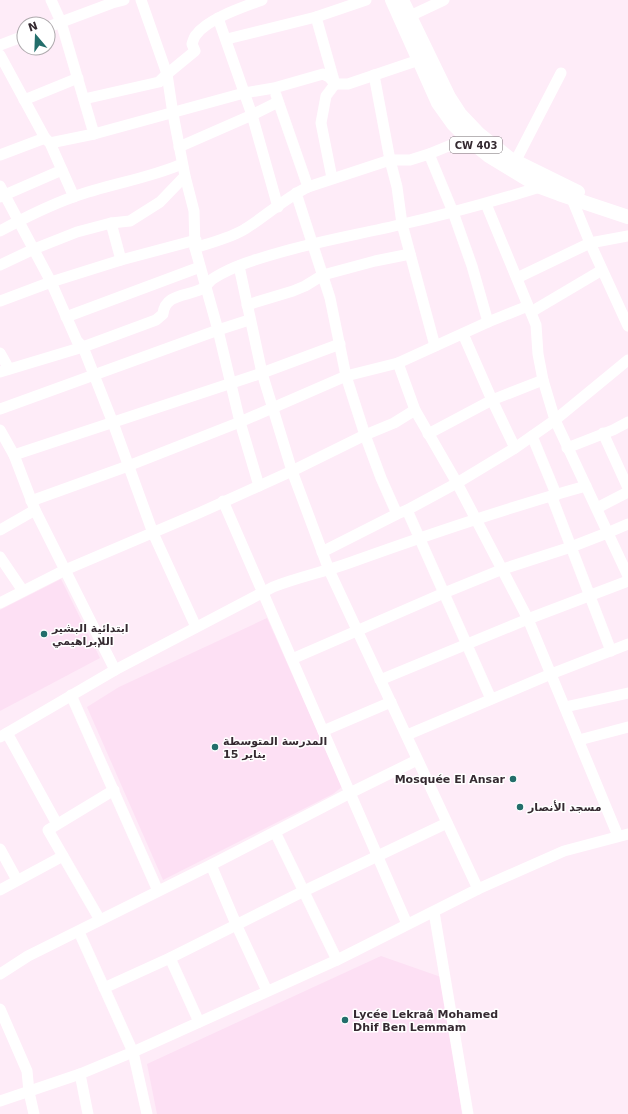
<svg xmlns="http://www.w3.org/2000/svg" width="628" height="1114" font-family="'DejaVu Sans',Vazirmatn,sans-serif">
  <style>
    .built { fill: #fde0f4 }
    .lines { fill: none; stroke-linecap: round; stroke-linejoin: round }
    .minor { stroke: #fff; stroke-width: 11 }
    .major { stroke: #fff; stroke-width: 14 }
    .poi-dot { fill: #236e6b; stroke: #fff; stroke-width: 1.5 }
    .labels { text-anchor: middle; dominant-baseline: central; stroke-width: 3; stroke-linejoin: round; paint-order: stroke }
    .shield { fill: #fff; stroke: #726a6f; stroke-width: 1 }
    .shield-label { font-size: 10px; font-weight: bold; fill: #352a31 }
    .poi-label { font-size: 11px; font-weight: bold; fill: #352a31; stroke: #fff; text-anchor: start }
  </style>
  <rect width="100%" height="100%" fill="#feecf8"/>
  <g class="built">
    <polygon points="61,579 100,658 0,711 0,610"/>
    <polygon points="267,618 342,787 333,794 163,880 87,707 119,687"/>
    <polygon points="381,956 441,977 462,1114 157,1114 147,1064"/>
  </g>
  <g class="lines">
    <g class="minor">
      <polyline points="51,0 61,22 94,134"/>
      <polyline points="141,0 167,74 173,114 185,176 194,211 195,248 218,330 240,422 259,486"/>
      <polyline points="410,16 444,0"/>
      <polyline points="316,17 335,84 326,96 321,123 332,178"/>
      <polyline points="218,18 252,115 278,207"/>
      <polyline points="48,27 112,3 124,0"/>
      <polyline points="227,39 316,17 366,0"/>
      <polyline points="0,45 24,36"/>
      <polyline points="0,55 45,138 50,143 74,197"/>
      <polyline points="374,75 390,160 397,187 402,224 435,346"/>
      <polyline points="276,95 308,187"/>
      <path d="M84 99 159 82 167 74 195 51 192 44C193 41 194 37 196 35 207 19 243 7 262 0"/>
      <polyline points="24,100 78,78"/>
      <polyline points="50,143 94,134 244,93 274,88 323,74 329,77 335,84 348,84 419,60"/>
      <polyline points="179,147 252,115 278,102"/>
      <polyline points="429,154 453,212 472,266 488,322"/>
      <polyline points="0,155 45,138"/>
      <polyline points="515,162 561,73"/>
      <polyline points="0,186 51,282 77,341 83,347 113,423 153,533 196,627"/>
      <polyline points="296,193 330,298 346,376 365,435 381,478 397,514"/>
      <polyline points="0,197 62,170"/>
      <polyline points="572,199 590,243 628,326"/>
      <polyline points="486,204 536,325 538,354 543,380 555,420 628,576"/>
      <polyline points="111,223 121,260"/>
      <path d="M0 231C24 218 48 206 73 197 109 184 147 179 182 164"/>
      <path d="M195 248C210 243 233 237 245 229 266 216 285 198 308 187L390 160H410L429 154 473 136"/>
      <polyline points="0,265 34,249 77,232 111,223 130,221 160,202 185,176"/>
      <polyline points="239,266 262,373 292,471 329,570 478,889"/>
      <polyline points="517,278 590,243 628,236"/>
      <polyline points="0,301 51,282 121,260 196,240"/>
      <polyline points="247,305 293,291 305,286 323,275 375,261 410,254"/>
      <polyline points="531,312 602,270"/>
      <polyline points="66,317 200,267"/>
      <polyline points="463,334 492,400 515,448"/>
      <polyline points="0,353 9,369"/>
      <polyline points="398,363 415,410 457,483 528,619 618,836"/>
      <path d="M0 372 83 347 156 320 163 314C165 292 191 297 205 287 208 284 210 280 214 278 233 266 257 259 278 253 319 241 361 234 403 224 449 214 495 201 540 187"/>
      <polyline points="0,409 218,330 249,320"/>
      <polyline points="0,430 14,455 35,510 115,670"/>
      <polyline points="603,433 628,488"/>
      <polyline points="428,434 492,400 543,380"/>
      <polyline points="532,436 556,494 553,500 611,651"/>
      <polyline points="567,448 613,430 628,422"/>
      <polyline points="14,455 262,373 340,344"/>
      <polyline points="31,501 128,466 240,422 346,376 398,363 488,322 528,306"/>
      <polyline points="223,501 407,924"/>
      <polyline points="597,508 628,492"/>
      <polyline points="407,510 491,699"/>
      <polyline points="0,530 35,510"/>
      <polyline points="322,552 397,514 407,510 457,483 515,448 555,420 628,360"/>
      <polyline points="0,557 23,591"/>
      <polyline points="0,603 65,570 199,513 292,471 365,435 394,423 415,410"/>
      <polyline points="292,659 444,593 503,569 571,547 607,533 628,524"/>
      <polyline points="380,680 528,619 628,581"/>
      <polyline points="71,695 158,891"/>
      <polyline points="565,707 628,693"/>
      <polyline points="323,731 391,702"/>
      <polyline points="7,733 57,824"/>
      <polyline points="407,735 551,674 628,644"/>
      <path d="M0 737 115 670 273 587C298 577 324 572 349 563 427 535 506 508 586 486"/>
      <polyline points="579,740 628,727"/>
      <polyline points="275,832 337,960"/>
      <polyline points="0,849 17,880"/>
      <polyline points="63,856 100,920"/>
      <polyline points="211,865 236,924 267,991"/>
      <polyline points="0,890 63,856 48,830 114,790"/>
      <polyline points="434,912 468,1114"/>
      <polyline points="79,932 133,1052 147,1114"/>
      <polyline points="170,958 199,1022"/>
      <polyline points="0,974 28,956 211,865 350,793 417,760"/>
      <polyline points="104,988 170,958 304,891 447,823"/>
      <polyline points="0,1009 27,1071 29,1092 34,1114"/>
      <polyline points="80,1074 88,1114"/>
      <polyline points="0,1101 80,1074 133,1052 337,960 478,889 564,851 628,834"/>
    </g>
    <g class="major">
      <polyline points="392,0 438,103 453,124 468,139 489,156 540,187 559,194 628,217"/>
      <polyline points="402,0 449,97 460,114 479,134 509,158 578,192"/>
    </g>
  </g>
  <g class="poi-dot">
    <circle cx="44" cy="634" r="4"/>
    <circle cx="215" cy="747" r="4"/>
    <circle cx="513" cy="779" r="4"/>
    <circle cx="520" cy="807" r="4"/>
    <circle cx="345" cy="1020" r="4"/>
  </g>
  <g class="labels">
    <rect class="shield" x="450" y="137" width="52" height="16" rx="3"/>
    <g class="shield-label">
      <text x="476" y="145">CW 403</text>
    </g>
    <g class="poi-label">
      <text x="52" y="628">ابتدائية البشير<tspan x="52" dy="13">اللإبراهيمي</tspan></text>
      <text x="223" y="741">المدرسة المتوسطة<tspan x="223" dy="13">15 يناير</tspan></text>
      <text x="505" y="779" text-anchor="end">Mosquée El Ansar</text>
      <text x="528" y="807">مسجد الأنصار</text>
      <text x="353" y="1014">Lycée Lekraâ Mohamed<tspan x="353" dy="13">Dhif Ben Lemmam</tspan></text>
    </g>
  </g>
  <g transform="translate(36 36) rotate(341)"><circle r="19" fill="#ffffff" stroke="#aeaaad"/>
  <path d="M0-3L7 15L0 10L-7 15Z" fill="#236e6b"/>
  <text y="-6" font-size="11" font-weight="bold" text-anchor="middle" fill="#352a31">N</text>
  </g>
</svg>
